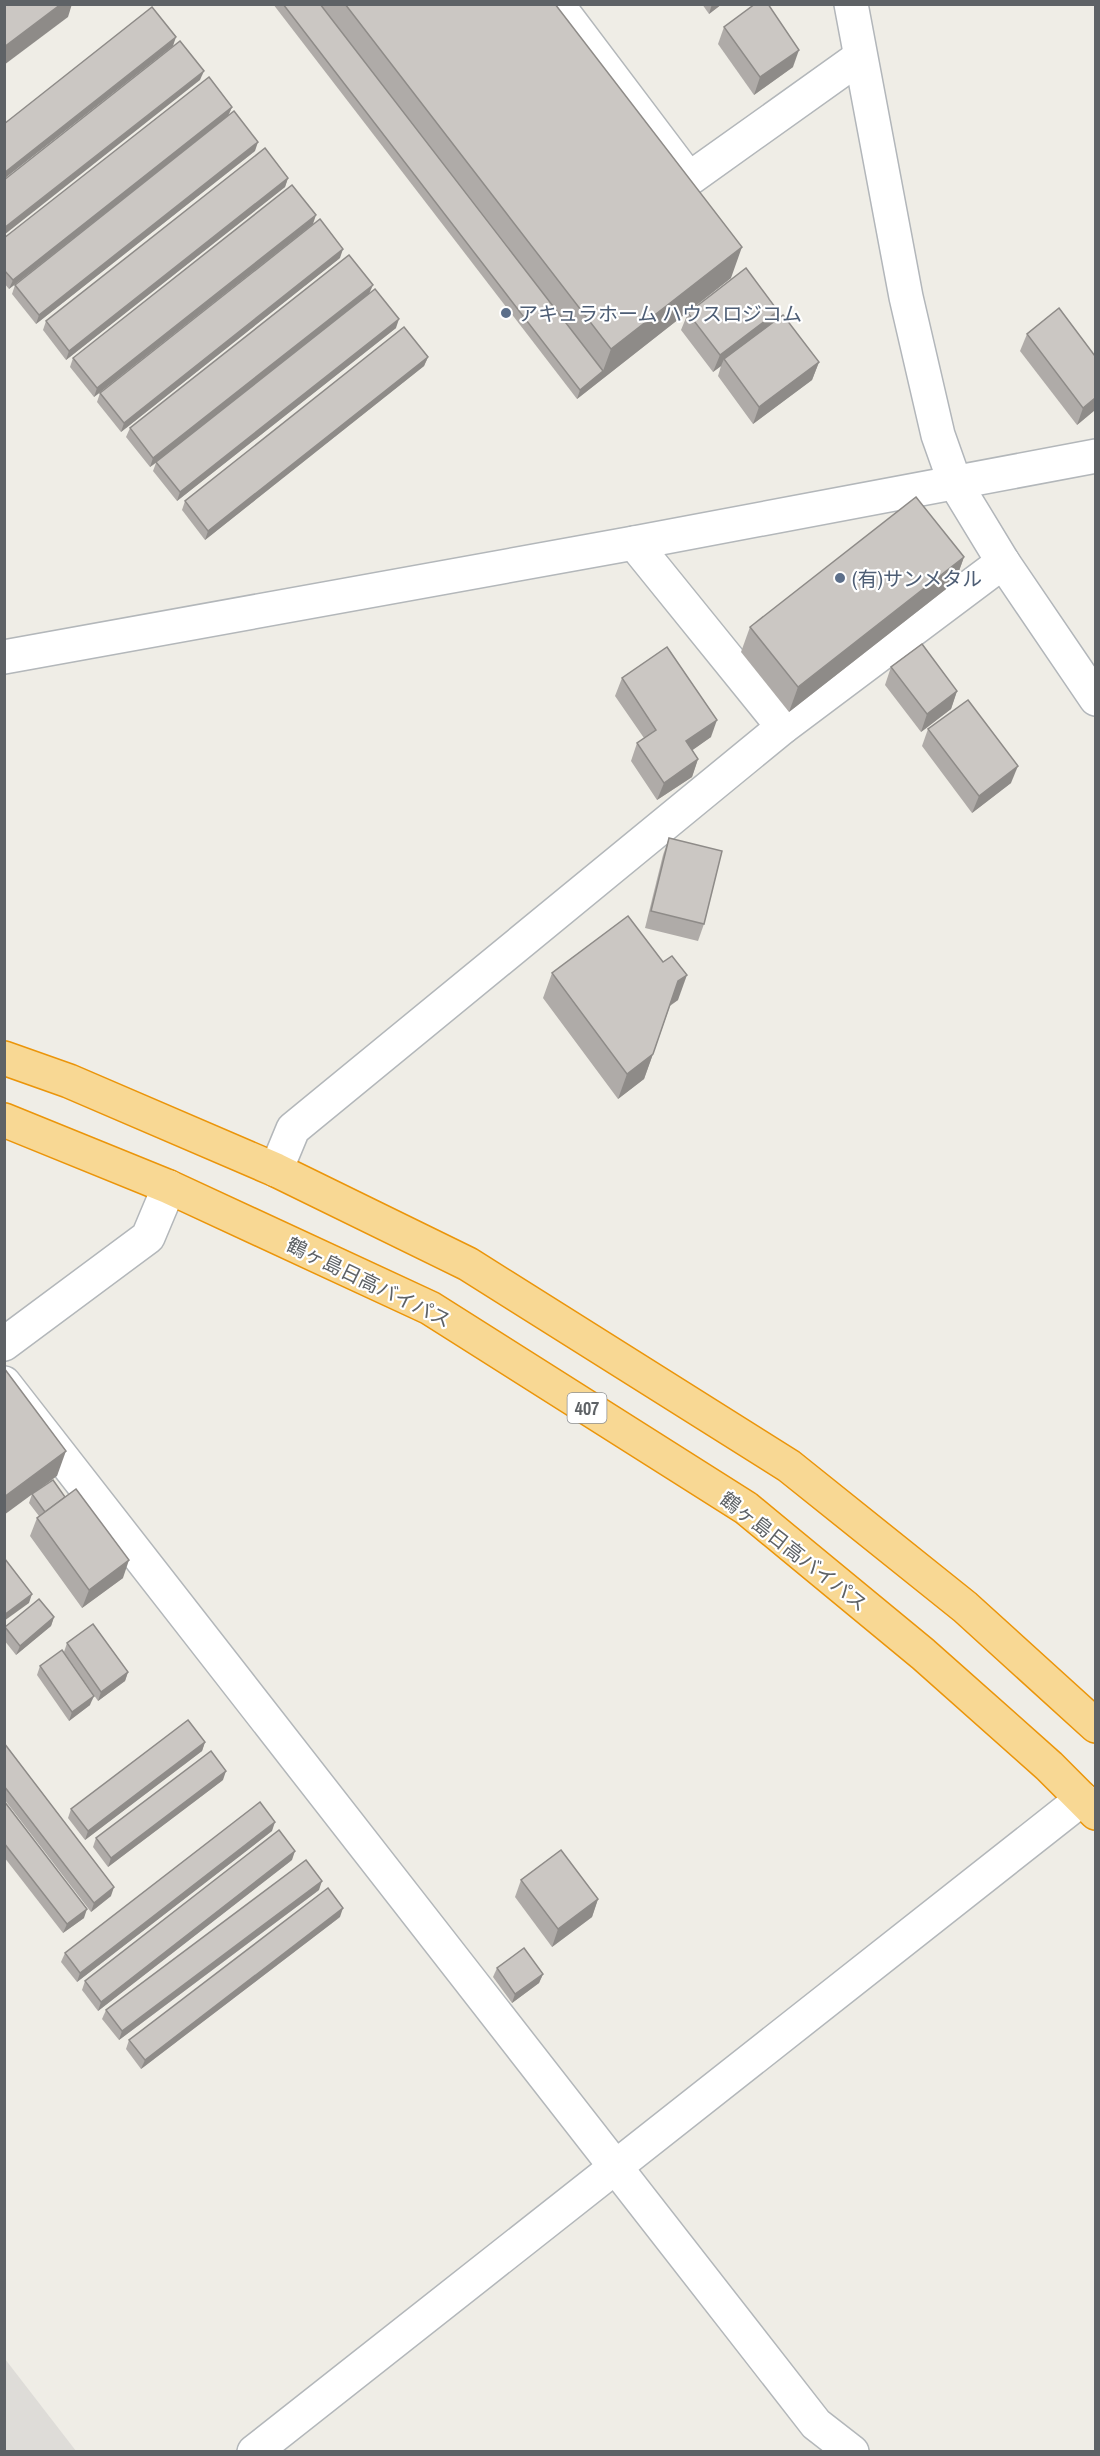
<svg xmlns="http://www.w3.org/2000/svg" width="1100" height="2456" font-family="'Archivo Narrow','Noto Sans JP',sans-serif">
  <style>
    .industrial { fill: #dedcd8 }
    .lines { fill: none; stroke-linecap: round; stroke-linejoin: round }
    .street-casing { stroke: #b3b7ba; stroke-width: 36 }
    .secondary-casing { stroke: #b2b6ba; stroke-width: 36 }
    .highway-casing { stroke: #eb950a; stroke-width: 36 }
    .street { stroke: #fff; stroke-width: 33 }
    .secondary { stroke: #fff; stroke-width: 33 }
    .highway { stroke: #f8d894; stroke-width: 33 }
    .wall { fill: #afaba8 }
    .shaded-wall { fill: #8e8b88 }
    .building { fill: #cbc7c3; stroke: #8e8b88; stroke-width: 1.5 }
    .service-dot { fill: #5c6f8a; stroke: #fff; stroke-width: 2 }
    .labels { text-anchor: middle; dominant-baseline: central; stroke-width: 4.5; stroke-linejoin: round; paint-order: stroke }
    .shield { fill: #fff; stroke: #8e9194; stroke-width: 1.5 }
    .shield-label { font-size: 18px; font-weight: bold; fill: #5e6266 }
    .service-label { font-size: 20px; fill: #4e5e75; stroke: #fff; text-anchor: start }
    .street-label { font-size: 20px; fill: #5e6266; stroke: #fff }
  </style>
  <rect width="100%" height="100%" fill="#efede6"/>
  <polygon class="industrial" points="4,2359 5,2359 76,2451 5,2451"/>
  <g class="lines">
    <g class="street-casing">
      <g id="street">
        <polyline points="557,4 689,179 860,57"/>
        <polyline points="634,543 783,727"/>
        <polyline points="4,657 634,543 1096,456"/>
        <polyline points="276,1170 293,1129 783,727 1003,562"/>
        <polyline points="4,1344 148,1237 169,1187"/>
        <polyline points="4,1383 816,2424 852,2452"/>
        <polyline points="254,2452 1082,1799"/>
      </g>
    </g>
    <g class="secondary-casing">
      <polyline id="secondary" points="851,4 906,297 938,435 955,483 1003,562 1096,699"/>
    </g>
    <g class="highway-casing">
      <g id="highway">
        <polyline points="4,1058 69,1081 276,1170 468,1264 789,1466 965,1607 1096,1726"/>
        <polyline points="4,1120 169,1187 430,1308 746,1508 923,1654 1049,1766 1096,1813"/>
      </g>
    </g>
    <use href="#street" class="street"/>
    <use href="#secondary" class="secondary"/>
    <use href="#highway" class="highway"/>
  </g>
  <g class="wall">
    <polygon points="273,4 555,4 731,278 577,399"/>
    <polygon points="702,4 722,4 709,14"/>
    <polygon points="724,27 793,67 754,95 718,44"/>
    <polygon points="232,107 228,116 9,289 4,283 4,238"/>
    <polygon points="255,151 36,324 12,294 15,285"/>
    <polygon points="288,178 285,187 66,360 43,330 46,321"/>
    <polygon points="313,224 94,397 70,367 73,358"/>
    <polygon points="340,258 121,432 97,402 100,393"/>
    <polygon points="369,294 396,328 177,501 153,471 156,463 150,467 126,437 130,428"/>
    <polygon points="778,311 774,321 819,362 812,380 753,424 718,376 721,366 713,372 681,330 688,313"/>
    <polygon points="1027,334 1095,410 1077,425 1020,351"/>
    <polygon points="428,357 424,366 205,540 182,510 185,501"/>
    <polygon points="964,557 955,582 789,712 741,652 750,627"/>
    <polygon points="891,667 957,691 951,709 921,732 885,685"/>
    <polygon points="622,678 711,737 692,750 698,759 692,777 657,800 631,761 637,743 644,738 615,696"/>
    <polygon points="928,729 1011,783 972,813 922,746"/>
    <polygon points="669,838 704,924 698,941 645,928 663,855"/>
    <polygon points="552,973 678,1000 670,1006 644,1079 618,1099 543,998"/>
    <polygon points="32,1494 123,1578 82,1608 30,1536 37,1518 39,1516 29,1503"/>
    <polygon points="54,1617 51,1626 16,1655 4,1640 5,1627"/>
    <polygon points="67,1643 128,1672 125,1681 98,1701 64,1652"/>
    <polygon points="40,1666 90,1705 69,1721 37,1675"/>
    <polygon points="205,1742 202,1751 85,1840 68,1818 71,1809"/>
    <polygon points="4,1743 111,1896 91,1912 4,1799"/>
    <polygon points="223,1780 108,1867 93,1847 96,1838"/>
    <polygon points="4,1801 84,1918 63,1933 4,1857"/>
    <polygon points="272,1831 77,1982 61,1962 65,1953"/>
    <polygon points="292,1860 98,2011 82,1990 85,1981"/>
    <polygon points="521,1880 598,1899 592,1917 552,1947 515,1897"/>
    <polygon points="319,1890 119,2040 102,2019 106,2010"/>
    <polygon points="340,1917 141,2069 126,2049 129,2040"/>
    <polygon points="497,1968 543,1974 539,1983 512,2003 493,1977"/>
  </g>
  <g class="shaded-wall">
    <polygon points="61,4 72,4 68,17 4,65 4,47"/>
    <polygon points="712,4 722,4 709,14"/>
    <polygon points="176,37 173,46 4,179 4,173"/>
    <polygon points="799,50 793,67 754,95 760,77"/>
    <polygon points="204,71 200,80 4,235 4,228"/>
    <polygon points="232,107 228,116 9,289 13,280"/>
    <polygon points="258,142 255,151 36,324 39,315"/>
    <polygon points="288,178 285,187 66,360 69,351"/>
    <polygon points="316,215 313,224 94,397 97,388"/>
    <polygon points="742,247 731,278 577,399 580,390 603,371 611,349"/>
    <polygon points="343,249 340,258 121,432 124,423"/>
    <polygon points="373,285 369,294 150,467 153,458"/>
    <polygon points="778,311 771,328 724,359 721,366 713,372 720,355"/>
    <polygon points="399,319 396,328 177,501 180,492"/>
    <polygon points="428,357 424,366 205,540 208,531"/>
    <polygon points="819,362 812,380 753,424 759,407"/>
    <polygon points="1095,398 1095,410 1077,425 1083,408"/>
    <polygon points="964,557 955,582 789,712 798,687"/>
    <polygon points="957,691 951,709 921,732 927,714"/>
    <polygon points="717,720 711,737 680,759 686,741"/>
    <polygon points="698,759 692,777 657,800 664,783"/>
    <polygon points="1018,766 1011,783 972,813 979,796"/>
    <polygon points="687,975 678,1000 669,1006 678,981"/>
    <polygon points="653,1054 644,1079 618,1099 627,1074"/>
    <polygon points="66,1451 57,1476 4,1515 4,1497"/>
    <polygon points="129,1560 123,1578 82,1608 89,1590"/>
    <polygon points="32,1594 29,1603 4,1621 4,1615"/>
    <polygon points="54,1617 51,1626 16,1655 20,1646"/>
    <polygon points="128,1672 125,1681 98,1701 101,1692"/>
    <polygon points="94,1696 90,1705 69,1721 72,1712"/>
    <polygon points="205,1742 202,1751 85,1840 88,1831"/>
    <polygon points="226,1771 223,1780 108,1867 111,1858"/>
    <polygon points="275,1822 272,1831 77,1982 80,1973"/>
    <polygon points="295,1851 292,1860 98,2011 101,2002"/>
    <polygon points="322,1881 319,1890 119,2040 122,2031"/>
    <polygon points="114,1887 111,1896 91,1912 94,1903"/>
    <polygon points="598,1899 592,1917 552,1947 558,1929"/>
    <polygon points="343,1908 340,1917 141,2069 145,2060"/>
    <polygon points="87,1909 84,1918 63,1933 67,1924"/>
    <polygon points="543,1974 539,1983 512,2003 515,1994"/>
  </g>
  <g class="building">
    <polygon points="4,4 61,4 4,47"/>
    <polygon points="283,4 320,4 603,371 580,390"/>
    <polygon points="345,4 555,4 742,247 611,349"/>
    <polygon points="755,4 768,4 799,50 760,77 724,27"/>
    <polygon points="152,7 176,37 4,173 4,124"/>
    <polygon points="180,41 204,71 4,228 4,180"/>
    <polygon points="209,77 232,107 13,280 4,270 4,238"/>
    <polygon points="234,111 258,142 39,315 15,285"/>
    <polygon points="265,148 288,178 69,351 46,321"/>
    <polygon points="292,185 316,215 97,388 73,358"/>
    <polygon points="320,219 343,249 124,423 100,393"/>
    <polygon points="349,255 373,285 153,458 130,428"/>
    <polygon points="746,268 778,311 720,355 688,313"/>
    <polygon points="375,289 399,319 180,492 156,462"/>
    <polygon points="1059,308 1095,356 1095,398 1083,408 1027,334"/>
    <polygon points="783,315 819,362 759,407 724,359"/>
    <polygon points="404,327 428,357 208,531 185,501"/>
    <polygon points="916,497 964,557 798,687 750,627"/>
    <polygon points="922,644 957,691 927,714 891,667"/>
    <polygon points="667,647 717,720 686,741 698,759 664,783 637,743 656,730 622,678"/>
    <polygon points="968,700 1018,766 979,796 928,729"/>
    <polygon points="669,838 722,851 704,924 651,911"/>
    <polygon points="628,916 663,962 672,956 687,975 678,981 653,1054 627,1074 552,973"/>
    <polygon points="4,1368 66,1451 4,1497"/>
    <polygon points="53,1480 65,1497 45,1512 32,1494"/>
    <polygon points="76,1489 129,1560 89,1590 37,1518"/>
    <polygon points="4,1559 5,1559 32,1594 4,1615"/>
    <polygon points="39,1599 54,1617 20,1646 5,1627"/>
    <polygon points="93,1624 128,1672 101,1692 67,1643"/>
    <polygon points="62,1650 94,1696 72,1712 40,1666"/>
    <polygon points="188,1720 205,1742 88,1831 71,1809"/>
    <polygon points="4,1743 114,1887 94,1903 4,1786"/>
    <polygon points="211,1751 226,1771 111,1858 96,1838"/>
    <polygon points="4,1801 87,1909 67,1924 4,1843"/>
    <polygon points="260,1802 275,1822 80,1973 65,1953"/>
    <polygon points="279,1830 295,1851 101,2002 85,1981"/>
    <polygon points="561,1850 598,1899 558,1929 521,1880"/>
    <polygon points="306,1860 322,1881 122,2031 106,2010"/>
    <polygon points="328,1888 343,1908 145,2060 129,2040"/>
    <polygon points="524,1948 543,1974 515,1994 497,1968"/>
  </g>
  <g class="service-dot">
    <circle cx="506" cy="313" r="6"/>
    <circle cx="840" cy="578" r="6"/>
  </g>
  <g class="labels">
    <rect class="shield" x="567.5" y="1393" width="39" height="30" rx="4.5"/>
    <g class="shield-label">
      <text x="587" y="1408">407</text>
    </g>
    <g class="service-label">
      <text x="518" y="313">アキュラホーム ハウスロジコム</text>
      <text x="852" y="578">(有)サンメタル</text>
    </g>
    <g class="street-label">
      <text transform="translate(369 1282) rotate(26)">鶴ヶ島日高バイパス</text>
      <text transform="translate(794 1551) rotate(38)">鶴ヶ島日高バイパス</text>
    </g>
  </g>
  <rect width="1100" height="2456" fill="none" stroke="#5e6266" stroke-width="12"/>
</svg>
